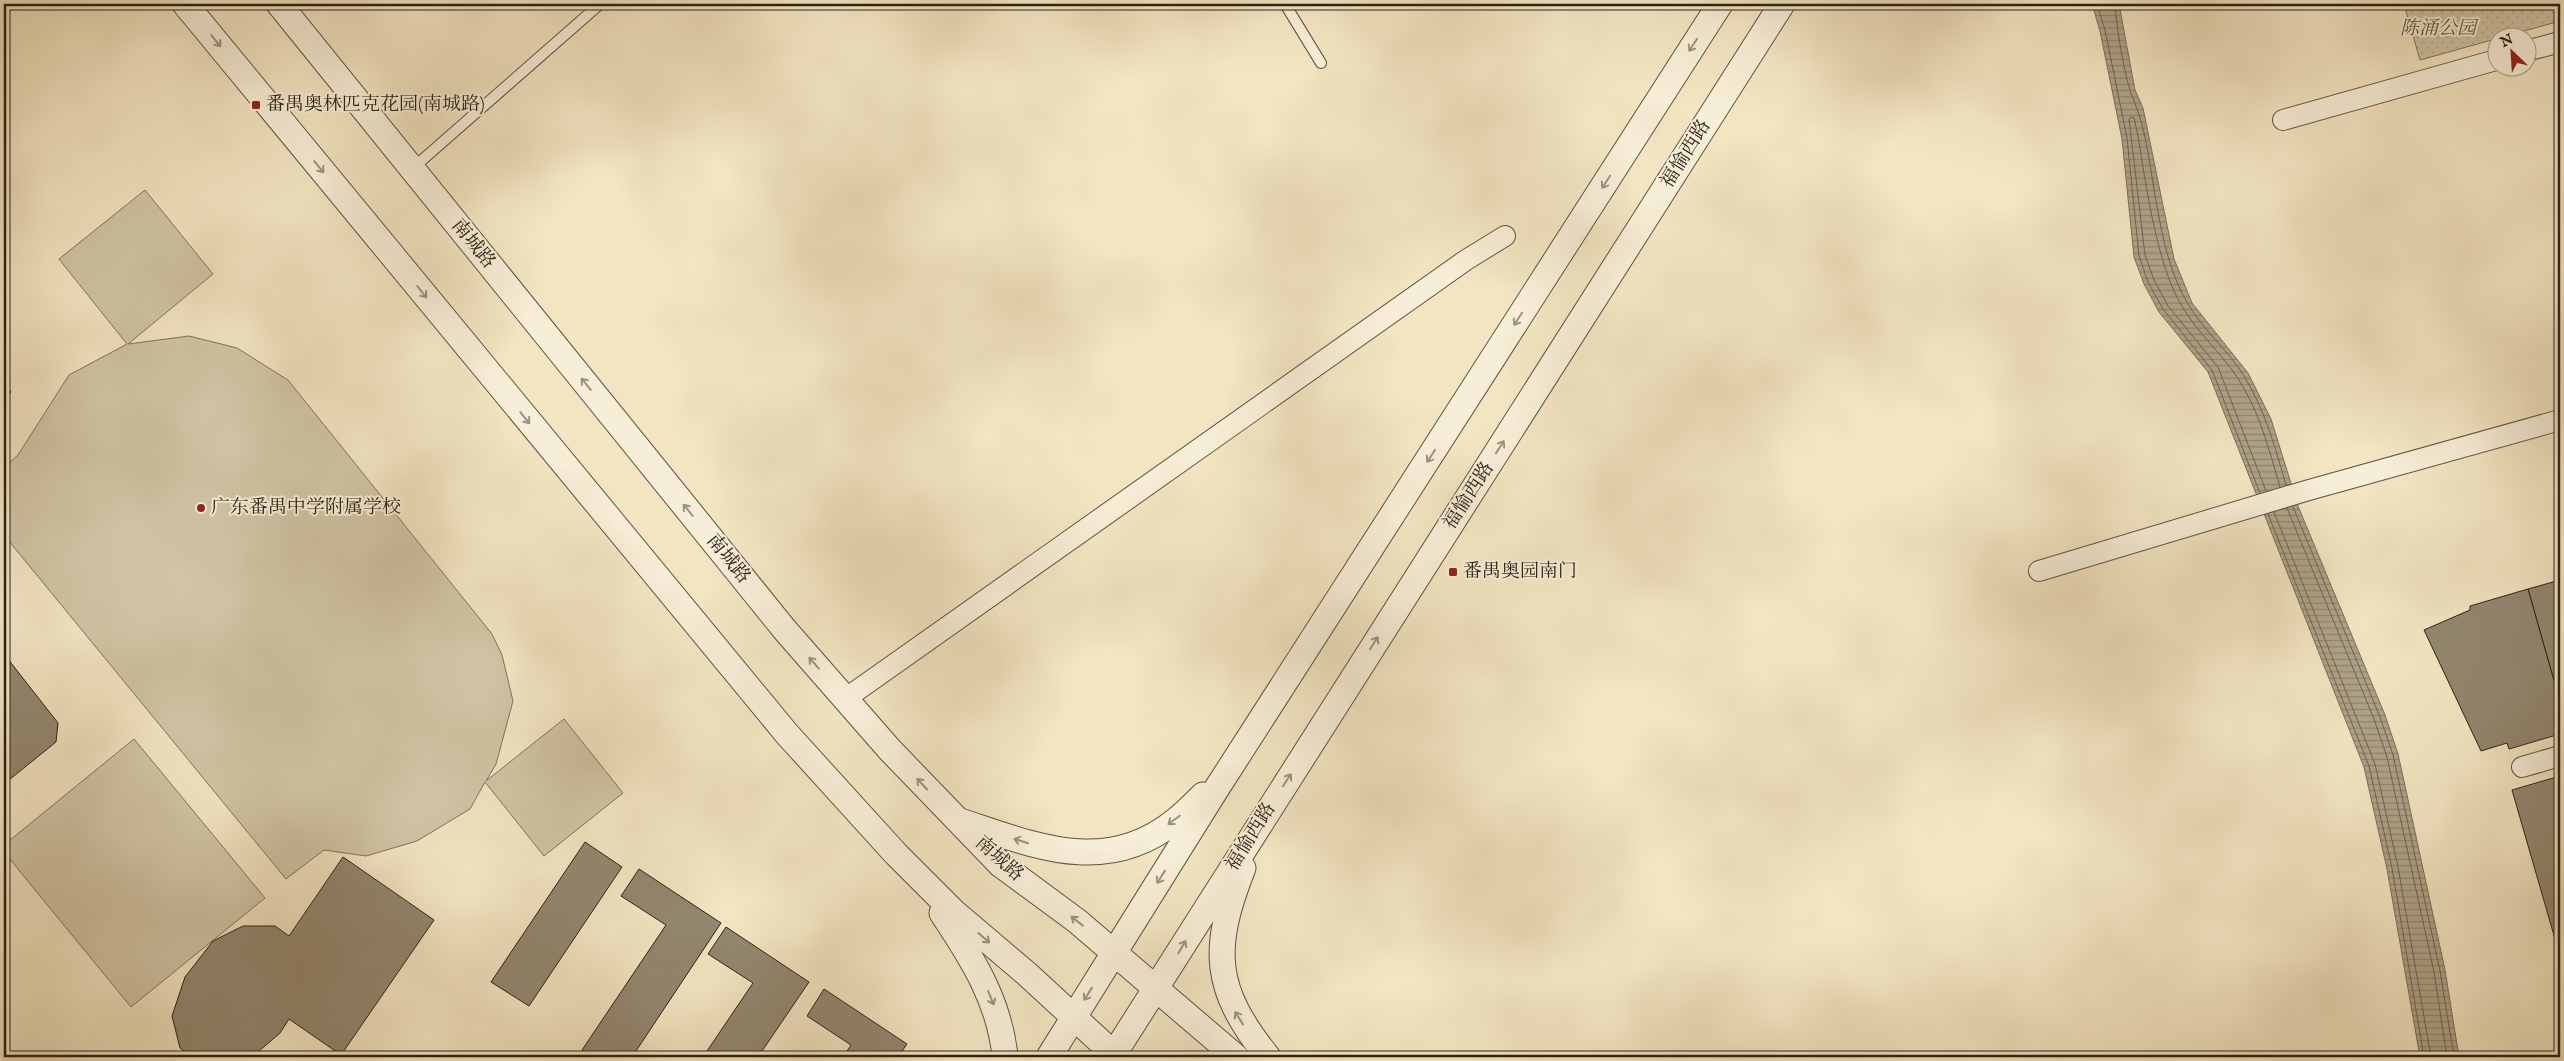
<svg xmlns="http://www.w3.org/2000/svg" width="2564" height="1061" font-family="'IM FELL English','Noto Serif SC',serif">
  <style>
    .park { fill: url(#park-dots); stroke: #7e735e }
    .garden { fill: #d1c4a5; stroke: #7e735e }
    .water { fill: url(#water-rules); stroke: #7a6f5b }
    .lines { fill: none; stroke-linecap: round; stroke-linejoin: round }
    .shore { stroke: #6c6250; stroke-width: 1 }
    .building { fill: #938770; stroke: #2a2217 }
    .service-casing { stroke: #5c5342; stroke-width: 12 }
    .minor-casing { stroke: #5c5342; stroke-width: 22 }
    .tertiary-casing { stroke: #5c5342; stroke-width: 27 }
    .service { stroke: #f7eed7; stroke-width: 10 }
    .minor { stroke: #f7eed7; stroke-width: 20 }
    .tertiary { stroke: #f7eed7; stroke-width: 25 }
    .oneway { stroke: #9b9281 }
    .poi-dot { fill: #8f2418; stroke: #f7eed7; stroke-width: 2 }
    .labels { text-anchor: middle; dominant-baseline: central; stroke-width: 4; stroke-linejoin: round; paint-order: stroke }
    .park-label { font-size: 19px; font-style: italic; fill: #5c5342; stroke: #f7eed7 }
    .poi-label { font-size: 19px; fill: #2a2217; stroke: #f7eed7; text-anchor: start }
    .street-label { font-size: 19px; fill: #2a2217; stroke: #f7eed7 }
  </style>
  <defs>
    <pattern id="park-dots" width="8" height="8" patternUnits="userSpaceOnUse" patternTransform="scale(1.25)"><rect width="8" height="8" fill="#d1c4a5"/><path d="M2 2h.1M6 6h.1" fill="none" stroke="#b4a88d" stroke-width="1.8" stroke-linecap="round"/></pattern>
    <pattern id="water-rules" width="6" height="5" patternUnits="userSpaceOnUse" patternTransform="scale(1.25)"><rect width="6" height="5" fill="#afa388"/><path d="M0 2.5h6" fill="none" stroke="#8f846e"/></pattern>
  </defs>
  <rect width="100%" height="100%" fill="#f3e5c2"/>
  <filter id="stains"><feTurbulence type="fractalNoise" baseFrequency=".004" numOctaves="4"/><feColorMatrix values="0 0 0 0 .2 0 0 0 0 .09 0 0 0 0 .02 0 0 0 .5 -.17"/></filter>
  <radialGradient id="worn" r=".72"><stop offset=".6" stop-color="#630" stop-opacity="0"/><stop offset="1" stop-color="#630" stop-opacity=".3"/></radialGradient>
  <polygon class="park" points="2404,4 2560,4 2560,21 2420,60"/>
  <g class="garden">
    <polygon points="145,190 213,274 128,344 189,336 237,348 288,380 492,634 502,655 513,701 496,764 486,781 564,719 623,793 544,856 485,782 470,809 417,841 366,856 324,850 286,879 4,535 4,467 18,455 69,375 127,344 59,259"/>
    <polygon points="134,739 265,898 131,1007 4,852 4,845"/>
  </g>
  <polygon class="water" points="2092,4 2119,4 2135,90 2143,108 2174,259 2192,303 2248,373 2271,419 2298,506 2385,715 2398,754 2407,795 2445,970 2459,1057 2420,1057 2387,869 2364,767 2208,372 2159,312 2144,284 2134,257 2122,139 2100,31"/>
  <g class="lines">
    <g class="shore">
      <polyline points="2097,4 2105,30 2127,138 2139,256 2148,282 2163,309 2212,370 2260,493"/>
      <path d="M2115 4C2116 24 2124 74 2131 93 2136 106 2141 119 2144 133 2156 187 2159 256 2188 304 2203 330 2228 350 2244 376 2265 410 2275 447 2286 485"/>
      <path d="M2266 491 2218 367 2168 306 2154 280 2145 255 2129 119 2131 117 2134 118 2138 136C2146 185 2157 267 2183 308 2198 333 2221 353 2237 377 2259 410 2269 449 2280 487"/>
      <polyline points="2293,507 2380,717 2393,755 2440,971 2454,1057"/>
      <polyline points="2287,508 2374,719 2387,757 2434,972 2447,1057"/>
      <polyline points="2274,512 2375,764 2398,867 2431,1057"/>
      <polyline points="2268,514 2369,766 2392,868 2424,1057"/>
    </g>
  </g>
  <g class="building">
    <polygon points="4,384 11,392 4,398"/>
    <polygon points="2560,580 2560,702 2528,589"/>
    <polygon points="2528,589 2560,702 2560,734 2509,749 2507,743 2481,751 2424,630 2470,610 2470,606"/>
    <polygon points="4,654 58,723 56,742 4,784"/>
    <polygon points="2560,776 2560,930 2553,932 2512,790"/>
    <polygon points="585,842 622,867 529,1006 491,982"/>
    <polygon points="343,857 434,920 341,1055 289,1019 280,1033 252,1057 192,1057 180,1048 172,1016 185,977 213,941 243,926 275,926 289,936"/>
    <polygon points="639,869 721,923 632,1057 593,1057 582,1050 666,925 621,896"/>
    <polygon points="726,927 809,982 758,1057 703,1057 753,983 708,954"/>
    <polygon points="2560,930 2560,956 2553,932"/>
    <polygon points="824,989 907,1044 898,1057 843,1057 851,1045 807,1016"/>
  </g>
  <g class="lines">
    <g class="service-casing">
      <g id="service">
        <polyline points="1285,4 1321,63"/>
        <polyline points="413,168 600,4"/>
      </g>
    </g>
    <g class="minor-casing">
      <g id="minor">
        <polyline points="2526,51 2560,42"/>
        <polyline points="2283,120 2496,60"/>
        <polyline points="2039,571 2309,490 2560,420"/>
        <polyline points="845,699 1466,260 1505,236"/>
        <polyline points="2522,767 2560,756"/>
      </g>
    </g>
    <g class="tertiary-casing">
      <g id="tertiary">
        <polyline points="185,4 787,734 896,854 954,912 1027,974 1117,1057"/>
        <polyline points="279,4 785,630 890,750 1001,865 1077,921 1236,1057"/>
        <path d="M960 821C1034 845 1105 877 1175 821 1185 813 1194 804 1203 795"/>
        <path d="M1243 868C1211 949 1213 989 1268 1057"/>
        <path d="M942 913C972 958 1000 1002 1005 1057"/>
        <polyline points="1049,1057 1217,788 1720,4"/>
        <polyline points="1112,1057 1782,4"/>
      </g>
    </g>
    <use href="#service" class="service"/>
    <use href="#minor" class="minor"/>
    <use href="#tertiary" class="tertiary"/>
  </g>
  <defs><path id="oneway-shaft" d="M-6 0H5M1.5-3L5.5 0L1.5 3" fill="none" stroke-width="1.6" stroke-linecap="round" stroke-linejoin="round" transform="scale(1.25)"/></defs>
  <g class="oneway">
    <use href="#oneway-shaft" transform="translate(216 41) rotate(51)"/>
    <use href="#oneway-shaft" transform="translate(1693 45) rotate(123)"/>
    <use href="#oneway-shaft" transform="translate(319 167) rotate(51)"/>
    <use href="#oneway-shaft" transform="translate(1606 182) rotate(123)"/>
    <use href="#oneway-shaft" transform="translate(422 292) rotate(51)"/>
    <use href="#oneway-shaft" transform="translate(1518 319) rotate(123)"/>
    <use href="#oneway-shaft" transform="translate(586 384) rotate(-129)"/>
    <use href="#oneway-shaft" transform="translate(525 418) rotate(51)"/>
    <use href="#oneway-shaft" transform="translate(1500 447) rotate(-57)"/>
    <use href="#oneway-shaft" transform="translate(1431 456) rotate(123)"/>
    <use href="#oneway-shaft" transform="translate(688 510) rotate(-129)"/>
    <use href="#oneway-shaft" transform="translate(1374 643) rotate(-57)"/>
    <use href="#oneway-shaft" transform="translate(814 663) rotate(-131)"/>
    <use href="#oneway-shaft" transform="translate(1287 780) rotate(-57)"/>
    <use href="#oneway-shaft" transform="translate(922 784) rotate(-133)"/>
    <use href="#oneway-shaft" transform="translate(1174 820) rotate(143)"/>
    <use href="#oneway-shaft" transform="translate(1021 841) rotate(-162)"/>
    <use href="#oneway-shaft" transform="translate(1161 877) rotate(122)"/>
    <use href="#oneway-shaft" transform="translate(1077 921) rotate(-142)"/>
    <use href="#oneway-shaft" transform="translate(984 938) rotate(41)"/>
    <use href="#oneway-shaft" transform="translate(1182 947) rotate(-59)"/>
    <use href="#oneway-shaft" transform="translate(1088 994) rotate(122)"/>
    <use href="#oneway-shaft" transform="translate(991 998) rotate(68)"/>
    <use href="#oneway-shaft" transform="translate(1239 1018) rotate(-122)"/>
  </g>
  <g class="poi-dot">
    <rect x="251" y="100" width="10" height="10" rx="2.5"/>
    <circle cx="201" cy="508" r="5"/>
    <rect x="1448" y="567" width="10" height="10" rx="2.5"/>
  </g>
  <g class="labels">
    <g class="park-label">
      <text x="2438" y="29">陈涌公园</text>
    </g>
    <g class="poi-label">
      <text x="266" y="105">番禺奥林匹克花园(南城路)</text>
      <text x="211" y="508">广东番禺中学附属学校</text>
      <text x="1463" y="572">番禺奥园南门</text>
    </g>
    <g class="street-label">
      <text transform="translate(1686 154) rotate(-58)">福愉西路</text>
      <text transform="translate(473 244) rotate(51)">南城路</text>
      <text transform="translate(1469 496) rotate(-57)">福愉西路</text>
      <text transform="translate(728 559) rotate(51)">南城路</text>
      <text transform="translate(1251 837) rotate(-58)">福愉西路</text>
      <text transform="translate(999 859) rotate(42)">南城路</text>
    </g>
  </g>
  <rect width="2564" height="1061" fill="none" stroke="#f3e5c2" stroke-width="20"/>
  <rect x="5" y="5" width="2554" height="1051" fill="none" stroke="#2a2217" stroke-width="2.5"/>
  <rect x="10" y="10" width="2544" height="1041" fill="none" stroke="#2a2217"/>
  <g transform="translate(2512 52) rotate(335)"><circle r="24" fill="#f7eed7" stroke="#a59c8a"/>
  <path d="M0-4L9 19L0 12L-9 19Z" fill="#8f2418"/>
  <text y="-8" font-size="14" font-weight="bold" text-anchor="middle" fill="#2a2217">N</text>
  </g>
  <rect width="100%" height="100%" filter="url(#stains)"/>
  <rect width="100%" height="100%" fill="url(#worn)"/>
</svg>
